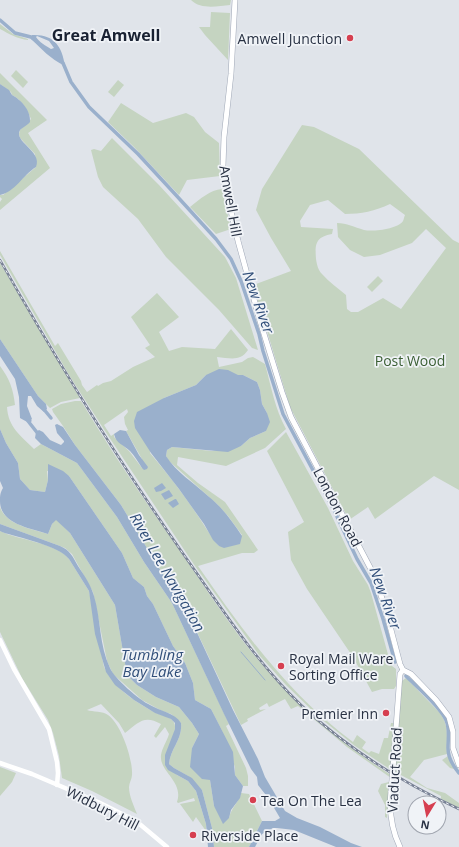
<svg xmlns="http://www.w3.org/2000/svg" width="459" height="847" font-family="'Open Sans',sans-serif">
  <style>
    .green { fill: #c5d4c1; fill-rule: evenodd }
    .water { fill: #9ab0cc; fill-rule: evenodd }
    .lines { fill: none; stroke-linecap: round; stroke-linejoin: round }
    .stream { stroke: #9ab0cc; stroke-width: 1 }
    .canal { stroke: #9ab0cc; stroke-width: 3.5 }
    .primary-casing { stroke: #9fa7b6; stroke-width: 6 }
    .secondary { stroke: #fff; stroke-width: 4.5 }
    .primary { stroke: #fff; stroke-width: 5 }
    .rail-casing { stroke: #798295; stroke-width: 2.5 }
    .rail { stroke: #f0f3f7; stroke-width: 1; stroke-dasharray: 3; stroke-linecap: butt }
    .primary-bridge-casing { stroke: #9fa7b6; stroke-width: 6; stroke-linecap: butt }
    .primary-bridge { stroke: #fff; stroke-width: 5 }
    .poi-dot { fill: #d63f50; stroke: #f0f3f7; stroke-width: 1.5 }
    .labels { text-anchor: middle; dominant-baseline: central; stroke-width: 3.5; stroke-linejoin: round; paint-order: stroke }
    .poi-label { font-size: 14px; fill: #283143; stroke: #f0f3f7; text-anchor: start }
    .street-label { font-size: 14px; fill: #283143; stroke: #f0f3f7 }
    .park-label { font-size: 14px; fill: #3b5f34; stroke: #f0f3f7 }
    .water-label { font-size: 15px; font-style: italic; fill: #304e79; stroke: #f0f3f7 }
    .quarter-label { font-size: 16px; font-weight: bold; fill: #1a2233; stroke: #f0f3f7 }
  </style>
  <rect width="100%" height="100%" fill="#e0e4ea"/>
  <g class="green">
    <path d="M191 0H231L230 5C218 6 201 10 191 0Z"/>
    <polygon points="211,12 230,13 228,60 205,35 199,27 210,27"/>
    <path d="M0 24 13 34 28 39V40C18 39 9 34 0 29Z"/>
    <polygon points="16,70 28,82 23,88 11,76"/>
    <path d="M0 73 47 120 28 133 50 168 0 210V202L2 199 0 197V195H3L36 167 35 154 20 138 19 134 20 130 31 119C27 109 22 100 12 95L11 92 0 84Z"/>
    <polygon points="118,80 124,85 114,97 108,92"/>
    <polygon points="121,103 153,123 186,113 194,117 205,132 219,143 220,176 187,180 179,195 134,147 108,122"/>
    <path d="M302 125 314 127 359 149 453 240 459 243V490L434 476 375 519 368 507 349 520 290 407 253 285 291 271 271 238 256 210 262 189ZM328 200 345 214C361 214 375 211 390 204L405 215C404 217 404 219 403 221 398 229 373 232 364 230 354 227 347 223 337 223L338 237 350 250 364 257 380 255 412 243 426 229 446 248 401 309 383 298 358 312H351L347 309 346 295C338 288 329 282 322 274 318 270 317 265 316 259 315 245 315 237 332 234L333 229 301 227 300 221 310 205Z"/>
    <polygon points="112,138 159,185 225,257 236,278 258,350 252,348 219,310 166,257 138,219 103,187 98,177 91,150 94,149 101,151"/>
    <path d="M222 189 231 229 216 234 190 207C200 199 210 190 222 189Z"/>
    <path d="M0 251 55 346 58 343 81 381 82 385 87 392 97 385 98 386 103 383 111 381 133 367 155 357 145 348 150 345 131 317 157 293 179 317 159 332 169 351 182 347 215 349 231 329 248 350C240 362 230 358 217 357L219 367 242 362 248 358 253 357 265 364C271 386 275 409 286 429L265 448 226 466 178 457 177 465 198 483 225 502 258 550 254 553H242L198 566C243 631 288 694 353 742L357 735 366 742 362 748 369 753 371 751 379 754 384 738H388L391 723H394L391 770 355 746 320 718 286 685 259 655 195 566 105 431 69 375 0 255ZM206 375H243L257 382 260 390 262 404 267 413 266 431 250 438 241 446 212 451 172 447 167 450 166 456 169 461 217 504 228 516 242 535 219 546C210 536 204 524 196 513 182 492 166 472 150 453L164 398 196 385ZM127 409 128 412 124 417 125 424 128 430 126 431 142 459V468L129 451 114 437V434L111 436 104 425Z"/>
    <polygon points="0,263 80,398 61,402 50,408 38,396 0,339"/>
    <polygon points="378,276 383,281 372,292 367,287"/>
    <path d="M0 366C10 380 13 388 15 405L7 407C8 427 21 436 34 449L41 444 77 463 117 517 144 562 172 603 229 724 226 726 246 768 248 776V786H243L235 775V767L222 731 211 709 195 700 193 683 185 663 173 646 153 604 147 596 144 587 133 578 122 553 69 476 47 471 48 480 45 492 30 490 20 479 18 463 6 443 0 429Z"/>
    <path d="M75 401H81C111 451 144 500 178 548 209 593 239 641 277 681 310 718 349 748 391 775V778L347 747 298 706 291 709 285 699 269 707 267 703 259 708 260 710 266 709 247 719 248 721 241 725 180 596 162 573 121 505 75 445 63 426 53 412 52 409 61 404Z"/>
    <polygon points="286,432 328,508 353,561 368,585 371,593 389,658 392,666 396,669 396,686 394,689 382,689 372,692 353,657 307,589 291,560 288,532 304,522 267,451"/>
    <path d="M0 507C6 525 32 529 48 534L52 524 56 519 70 533 115 605 127 675 137 685 156 697 179 707 192 723 199 734 192 748 210 780 214 806 229 818C231 808 239 802 241 793L249 794 262 821 249 847H214L212 828 202 790 188 776 174 768 169 764C170 749 183 739 181 723L171 714 162 711 142 700 113 674 107 661 93 592 72 554 65 548 60 546 0 524Z"/>
    <path d="M0 531C18 540 57 543 69 559L89 591 104 667C114 688 134 701 154 712 160 715 167 716 171 719 174 721 175 724 175 727 176 735 167 750 165 760L177 775 188 781 196 791 206 824V831L196 817 193 822 180 804 195 801 194 798 178 803 177 802C184 781 159 772 161 755 162 748 167 741 169 734L165 727 156 738 154 736 161 724C144 714 138 723 125 733L119 723 101 704 87 710C93 712 103 711 108 715 121 724 133 759 132 775 132 779 129 783 129 787 129 796 134 806 137 814L92 791 62 778 59 756 53 733 48 720 22 678 0 632Z"/>
    <path d="M406 678 440 713C450 727 446 739 447 754L424 760 410 777 427 788 445 793 459 803V808L441 799V796L395 772 402 681Z"/>
    <polygon points="448,756 454,769 450,768 442,760"/>
    <polygon points="0,767 16,773 12,782 0,796"/>
    <polygon points="389,782 390,784 387,818 385,817 385,805 378,791 381,784"/>
  </g>
  <g class="water">
    <path d="M32 35C54 34 62 46 65 66 49 58 43 50 31 39ZM37 36 49 41 54 48 51 49C46 46 39 42 36 37Z"/>
    <path d="M0 84 9 90 12 95C21 100 31 110 30 122 28 125 23 127 20 130 13 142 43 151 36 167 23 175 15 192 0 195Z"/>
    <polygon points="0,339 38,396 46,404 47,409 44,412 37,406 31,396 28,396 27,406 32,419 31,420 32,421 29,423 20,418 19,397 15,379 0,356"/>
    <path d="M219 369 228 370 238 375H243L257 382 260 390 262 404 267 413 270 422 266 431 250 438 241 446 228 452 172 447 167 450 166 456C176 472 194 483 208 496 222 507 232 521 242 536L240 544 224 548 219 546 213 540 204 524 179 489 151 453 135 428 134 421 137 412 164 398 196 385 206 375Z"/>
    <polygon points="57,424 63,427 75,445 121,505 162,573 180,596 233,710 258,759 265,777 285,811 297,818 320,827 351,843 362,847 336,847 294,830 277,828 273,828 262,834 255,847 249,847 262,821 275,821 280,818 270,801 268,801 269,799 258,785 257,777 251,769 224,714 172,603 144,562 117,517 77,463 41,444 35,438 36,432 39,430 43,432 50,440 61,445 64,442 64,441 57,433 55,425"/>
    <path d="M0 429 6 443 18 463 20 479 30 490 45 492 48 480V464L63 471 69 476 122 553 133 578 144 587 147 596 153 604 173 646 185 663 193 683 195 700 211 709 233 752 235 775 243 786 240 798 231 810 229 818 223 824 214 806 210 780 202 779 190 767 192 748 199 734 192 723 179 707 156 697 137 685 127 675 115 605 70 533 56 520 52 524 48 534C30 528 0 524 0 501 0 496 0 493 3 488L0 481Z"/>
    <path d="M120 430 126 431 139 455 148 467 147 469 144 470 142 468C138 462 135 456 130 451 124 445 116 444 114 434Z"/>
    <polygon points="162,483 166,488 161,491 156,492 154,488"/>
    <polygon points="169,490 173,496 165,500 161,494"/>
    <polygon points="175,499 176,499 179,504 173,508 168,503"/>
    <path d="M0 524 60 546C70 550 73 557 78 566 84 575 91 585 94 596 101 619 99 645 110 668 114 678 139 700 150 705 160 711 175 713 181 723 183 739 170 749 169 764L174 768 192 778 202 790 212 828 214 847H208L206 824 196 791 188 781 168 770 165 765V755L175 729V723L171 719 155 713 134 700 115 685 106 672 95 634 89 591 69 559C58 545 19 538 2 532L0 531Z"/>
  </g>
  <g class="lines">
    <polyline class="stream" points="241,652 265,680"/>
    <g class="canal">
      <polyline points="0,20 15,33 31,37 34,39"/>
      <polyline points="63,63 71,82 89,107 138,154 175,194 216,239 231,259 241,281 259,334 263,351 283,414 332,506 357,559 371,583 383,619 395,662"/>
      <polyline points="42,407 51,418"/>
      <polyline points="28,421 39,435"/>
      <path d="M406 676C417 687 440 706 446 720 450 729 448 738 448 748 448 757 453 766 459 773"/>
    </g>
    <g class="primary-casing">
      <g id="primary">
        <polyline points="235,0 231,74 224,137 223,166 224,181 238,241 260,321 282,392 291,417 374,575 385,607 400,664 403,670 411,674 436,700 449,717 453,732 453,748 459,765"/>
        <polyline points="393,769 400,674 403,670"/>
        <path d="M391 791C389 811 391 829 400 847"/>
      </g>
    </g>
    <g class="secondary">
      <polyline points="0,640 14,669 49,729 57,762 58,773 57,785"/>
      <polyline points="0,763 32,774 98,802 136,821 167,847"/>
    </g>
    <use href="#primary" class="primary"/>
    <g class="rail-casing">
      <path id="rail" d="M0 260C57 361 118 460 184 555 221 607 255 661 301 705 348 749 401 782 459 809"/>
    </g>
    <use href="#rail" class="rail"/>
    <g class="primary-bridge-casing">
      <polyline id="primary-bridge" points="391,791 393,769"/>
    </g>
    <use href="#primary-bridge" class="primary-bridge"/>
  </g>
  <g class="poi-dot">
    <circle cx="350" cy="38" r="4"/>
    <circle cx="281" cy="666" r="4"/>
    <circle cx="386" cy="713" r="4"/>
    <circle cx="253" cy="800" r="4"/>
    <circle cx="193" cy="835" r="4"/>
  </g>
  <g class="labels">
    <g class="poi-label">
      <text x="342" y="38" text-anchor="end">Amwell Junction</text>
      <text x="289" y="658">Royal Mail Ware<tspan x="289" dy="16">Sorting Office</tspan></text>
      <text x="378" y="713" text-anchor="end">Premier Inn</text>
      <text x="261" y="800">Tea On The Lea</text>
      <text x="201" y="835">Riverside Place</text>
    </g>
    <g class="street-label">
      <text transform="translate(231 201) rotate(80)">Amwell Hill</text>
      <text transform="translate(338 507) rotate(62)">London Road</text>
      <text transform="translate(394 770) rotate(-87)">Viaduct Road</text>
      <text transform="translate(103 808) rotate(27)">Widbury Hill</text>
    </g>
    <g class="park-label">
      <text x="410" y="360">Post Wood</text>
    </g>
    <g class="water-label">
      <text transform="translate(259 302) rotate(70)">New River</text>
      <text transform="translate(168 572) rotate(60)">River Lee Navigation</text>
      <text transform="translate(386 598) rotate(70)">New River</text>
      <text x="152" y="654">Tumbling<tspan x="152" dy="17">Bay Lake</tspan></text>
    </g>
    <g class="quarter-label">
      <text x="106" y="35">Great Amwell</text>
    </g>
  </g>
  <g transform="translate(427 815) rotate(190)"><circle r="19" fill="#f0f3f7" stroke="#a0a5af"/>
  <path d="M0-3L7 15L0 10L-7 15Z" fill="#d63f50"/>
  <text y="-6" font-size="11" font-weight="bold" text-anchor="middle" fill="#283143">N</text>
  </g>
</svg>
